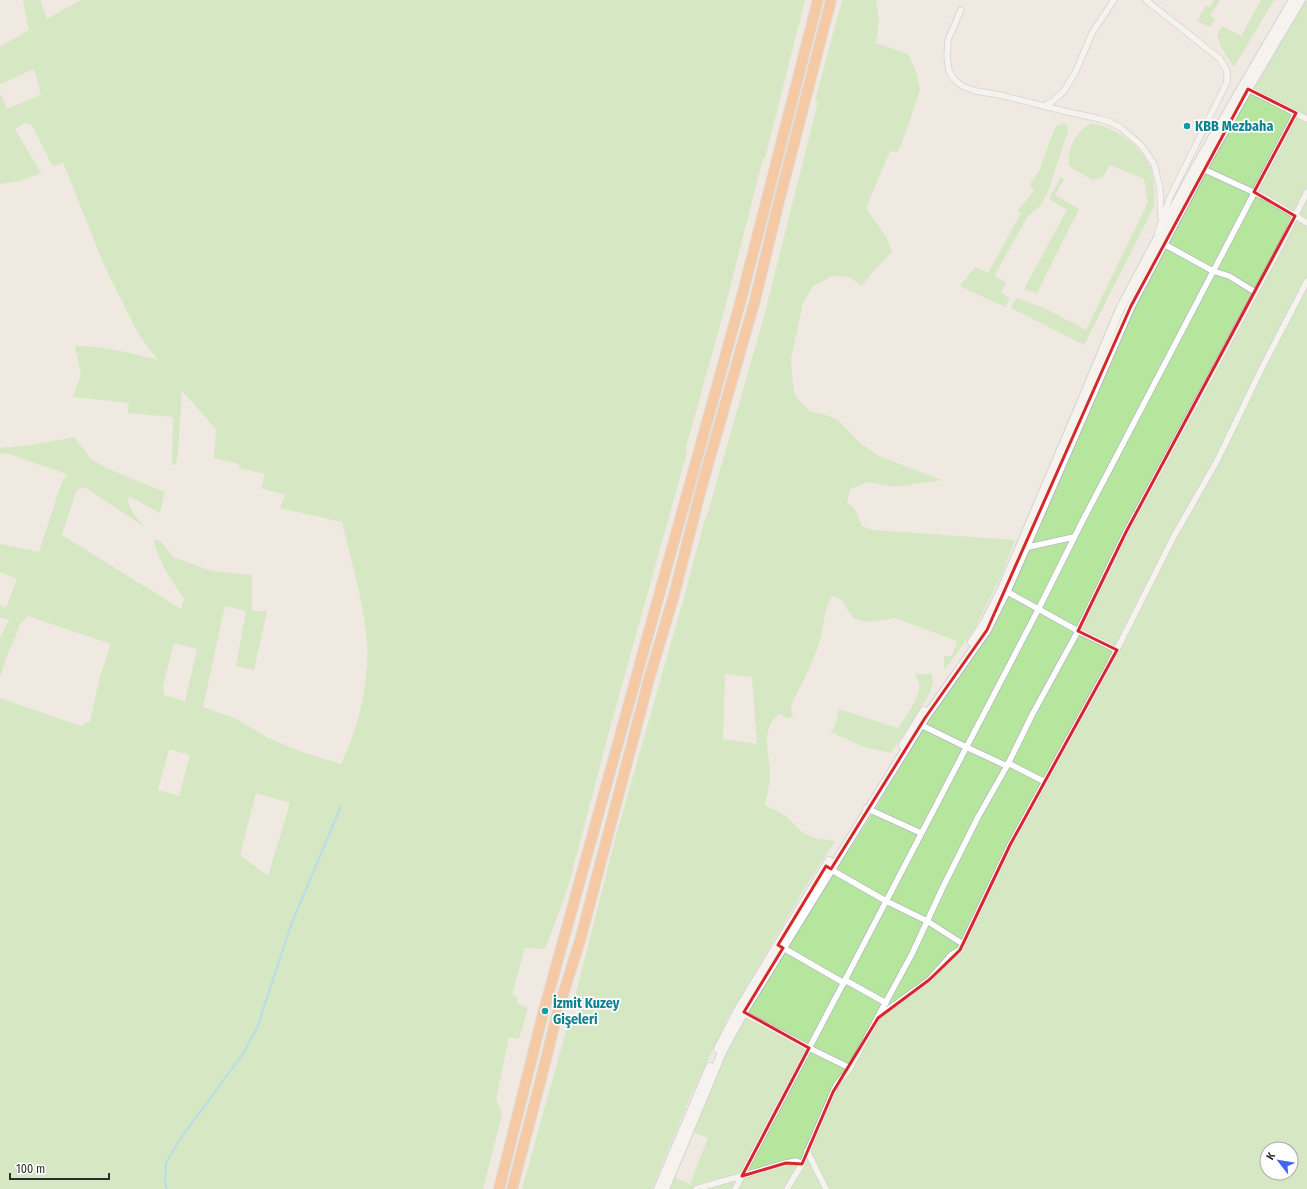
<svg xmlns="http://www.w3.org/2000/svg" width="1307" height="1189" font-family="'Fira Sans Condensed',sans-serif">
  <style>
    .green { fill: #b6e59e; fill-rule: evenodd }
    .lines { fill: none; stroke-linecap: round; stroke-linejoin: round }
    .stream { stroke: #75cff0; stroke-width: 2 }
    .minor-casing { stroke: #b4b7c1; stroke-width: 7 }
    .secondary-casing { stroke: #b4b7c1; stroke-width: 10 }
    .motorway-casing { stroke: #c9c9c9; stroke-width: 12 }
    .minor { stroke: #fff; stroke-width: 5.5 }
    .secondary { stroke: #fff; stroke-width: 8 }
    .motorway { stroke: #ffa35c; stroke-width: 10 }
    .marked { fill: none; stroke: #d62828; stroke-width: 3; stroke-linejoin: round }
    .culture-dot { fill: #0f9aa8; stroke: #fff; stroke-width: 1.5 }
    .labels { text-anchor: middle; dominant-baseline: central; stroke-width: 3.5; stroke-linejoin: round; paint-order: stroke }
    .culture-label { font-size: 14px; font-weight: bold; fill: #0d838f; stroke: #fff; text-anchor: start }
  </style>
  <rect width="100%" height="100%" fill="#efe9e1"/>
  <g class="green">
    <path d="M23 0H40L47 19 81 0H805L765 158H763L727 300 685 451 687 452 611 724 568 887 545 949 525 948 512 995 518 998 517 1003 528 1008 519 1039 509 1037 496 1099 502 1114 483 1189H0V698L81 726 90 721 100 676 111 644 28 616 19 625 16 636 7 655 0 678V638L9 620 0 617V605L6 608 17 579 0 572V544L39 552 61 484 67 474 9 454 0 453V448L33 445 74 437 91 459 106 468 165 492 160 513 129 496 128 503 135 516 145 527 86 488H80L76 492 62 535 181 609 184 599C173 581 157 561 154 540L161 541 173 557 212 571 252 575V611H267L254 670 236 666 246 611 225 606 203 707 237 719 268 738 302 752 341 764C359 727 369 683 367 642 364 602 351 561 342 522L280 508 285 495 261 488 265 474 239 468V464L214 458 216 429 182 391 178 453 176 465 172 464 173 417 128 413 129 403 73 397 81 375 75 346 98 347 126 352 158 360 139 335 105 267 63 162 53 167 32 125 25 123 15 129 41 173 19 181 0 184V93L7 109 41 95 34 69 0 84V47L29 30ZM174 643 197 649 185 701 164 695 163 685ZM169 749 190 755 179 796 158 790ZM256 793 290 803 268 876 240 855Z"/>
    <path d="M842 0H876L879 19 876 43 908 54 916 72 920 90 902 143 897 152 890 151 866 208 886 237 892 252 870 275 862 286 849 277 832 276 813 286 803 303 791 359 792 376 795 395 809 411 826 415 838 420 860 443 879 456 941 480 895 487 868 482 850 489 847 503 854 508 862 526 873 530 1015 540 1002 574 975 628 946 668H944V656H952L957 641 895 618 868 622 854 619 848 611 842 600 832 596C824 610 824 625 820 640 815 657 807 674 799 689 794 699 788 706 793 717L787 718 779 714C759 730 770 753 770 774 770 784 767 795 765 805L786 816 803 833 814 838 835 841 806 886 727 1019 689 1100 652 1189H522L570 1017 579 1015 584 1002 575 997 617 832 685 594 705 519H706L762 324 818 102 815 101ZM725 674 752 677 757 744 723 739Z"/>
    <polygon points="1214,0 1220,0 1210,16 1215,19 1210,27 1197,21 1206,5 1210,7"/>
    <polygon points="1261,0 1274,0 1234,67 1221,47 1217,35 1222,26 1241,36"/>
    <path d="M1303 1H1307V1189H668L673 1177 690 1184 708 1138 692 1132 734 1034 829 876 837 868 868 821 927 722 995 624 1020 569 1088 411 1163 244ZM1267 1149H1291V1173H1267Z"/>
    <path d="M1063 124 1067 125 1068 131 1047 194 1040 206 1028 216 994 276 1006 282 1001 293 1010 298 1005 307 960 286 975 267 988 273 1021 213 1017 211C1022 204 1032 196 1034 189L1031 187 1030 184 1039 171 1054 130 1058 125Z"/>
    <path d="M1090 124C1110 123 1140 146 1149 164 1155 176 1155 194 1154 207L1084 345 1011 308 1016 298 1042 307 1086 330 1148 202 1144 179 1110 165 1103 177 1093 180 1070 167C1065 152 1076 131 1090 124Z"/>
    <polygon points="1061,177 1064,179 1055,195 1079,209 1037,293 1024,289 1067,210 1049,199"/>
    <path d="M915 674H932L933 685 927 698 891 753 861 746 831 732 836 724 839 709 898 728C905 719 922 694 919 683 918 680 916 677 915 674Z"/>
  </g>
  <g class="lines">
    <polyline class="stream" points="167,1189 165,1183 166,1163 178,1142 242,1055 257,1028 291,925 341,806"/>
    <g class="minor-casing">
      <g id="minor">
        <polyline points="1146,0 1220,59 1227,71 1227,82 1170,197 1158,232"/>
        <polyline points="961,10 948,40 947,56 949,71 954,79 962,86 976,91 1000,95 1044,106 1053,101 1064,91 1076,71 1092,33 1114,0"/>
        <polyline points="1246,88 1307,119"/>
        <polyline points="1044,106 1068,112 1100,119 1110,122 1121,128 1141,145 1154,164 1160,188 1161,217"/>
        <polyline points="1201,168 1266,198 1307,223"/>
        <polyline points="1162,243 1213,271 1229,276 1255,292"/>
        <polyline points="1024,548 1074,537"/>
        <polyline points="1004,590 1078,631 1117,650"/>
        <polyline points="919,724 966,747 1007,766"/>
        <polyline points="1008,763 1045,782"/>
        <polyline points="866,808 921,833"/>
        <polyline points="830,869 886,901 927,921 963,944"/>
        <polyline points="780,946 844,983"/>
        <polyline points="845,980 886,1003"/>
        <polyline points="740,1011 809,1048 850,1068"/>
        <polyline points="879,1016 929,980 951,955 960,950 1010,845 1110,663 1173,538 1217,461 1263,366 1307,281"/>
        <polyline points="807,1151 826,1189"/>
        <polyline points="696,1189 786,1163 796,1161 802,1164"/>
        <polyline points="735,1189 845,980 1038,610 1082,522 1296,113"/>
        <polyline points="787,1189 802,1164 833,1092 837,1084 850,1068 912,954 942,889 978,817 1007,766 1032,715 1078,631 1126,532 1280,247 1307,192"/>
      </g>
    </g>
    <g class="secondary-casing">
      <g id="secondary">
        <polyline points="972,642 984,624 1002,589 1086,391 1120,309 1196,166 1293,0"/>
        <polyline points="903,745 924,711"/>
        <polyline points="718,1049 738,1010 829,861"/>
        <polyline points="658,1189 710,1067"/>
        <polyline points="665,1189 723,1050 746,1008 837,860 925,718 987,630 1008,588 1131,306 1203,169 1248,89 1301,0"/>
      </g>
    </g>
    <g class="motorway-casing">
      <g id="motorway">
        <polyline points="499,1189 544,1010 742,296 818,0"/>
        <polyline points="512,1189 542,1075 557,1014 581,937 649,679 674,595 701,489 755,300 778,205 831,0"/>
      </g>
    </g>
    <use href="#minor" class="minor"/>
    <use href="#secondary" class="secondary"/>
    <use href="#motorway" class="motorway"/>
  </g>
  <path d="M0 0H1307V1189H0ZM1248 89 1296 113 1254 192 1295 216 1126 532 1078 631 1117 650 1010 845 960 950 929 980 878 1018 833 1092 802 1164 786 1163 742 1176 809 1048 744 1012 783 948 778 945 826 866 831 869 925 718 987 630 1131 306Z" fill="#efe9e1" fill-opacity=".55" fill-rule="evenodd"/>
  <path class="marked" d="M1248 89 1296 113 1254 192 1295 216 1126 532 1078 631 1117 650 1010 845 960 950 929 980 878 1018 833 1092 802 1164 786 1163 742 1176 809 1048 744 1012 783 948 778 945 826 866 831 869 925 718 987 630 1131 306Z"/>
  <g class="culture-dot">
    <circle cx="1187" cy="126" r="4"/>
    <circle cx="545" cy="1011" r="4"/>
  </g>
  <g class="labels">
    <g class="culture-label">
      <text x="1195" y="126">KBB Mezbaha</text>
      <text x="553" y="1003">İzmit Kuzey<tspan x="553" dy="16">Gişeleri</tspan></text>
    </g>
  </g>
  <g transform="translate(1279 1161) rotate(301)"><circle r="19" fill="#ffffff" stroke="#ababab"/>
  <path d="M0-3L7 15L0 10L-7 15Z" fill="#4264fb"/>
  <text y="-6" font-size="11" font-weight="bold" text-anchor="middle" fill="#2e2e2e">K</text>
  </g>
  <path d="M10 1173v6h99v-6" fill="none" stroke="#2e2e2e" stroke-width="2"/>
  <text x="16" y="1173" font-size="12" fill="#2e2e2e" stroke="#ffffff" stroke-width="3" paint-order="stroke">100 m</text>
</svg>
